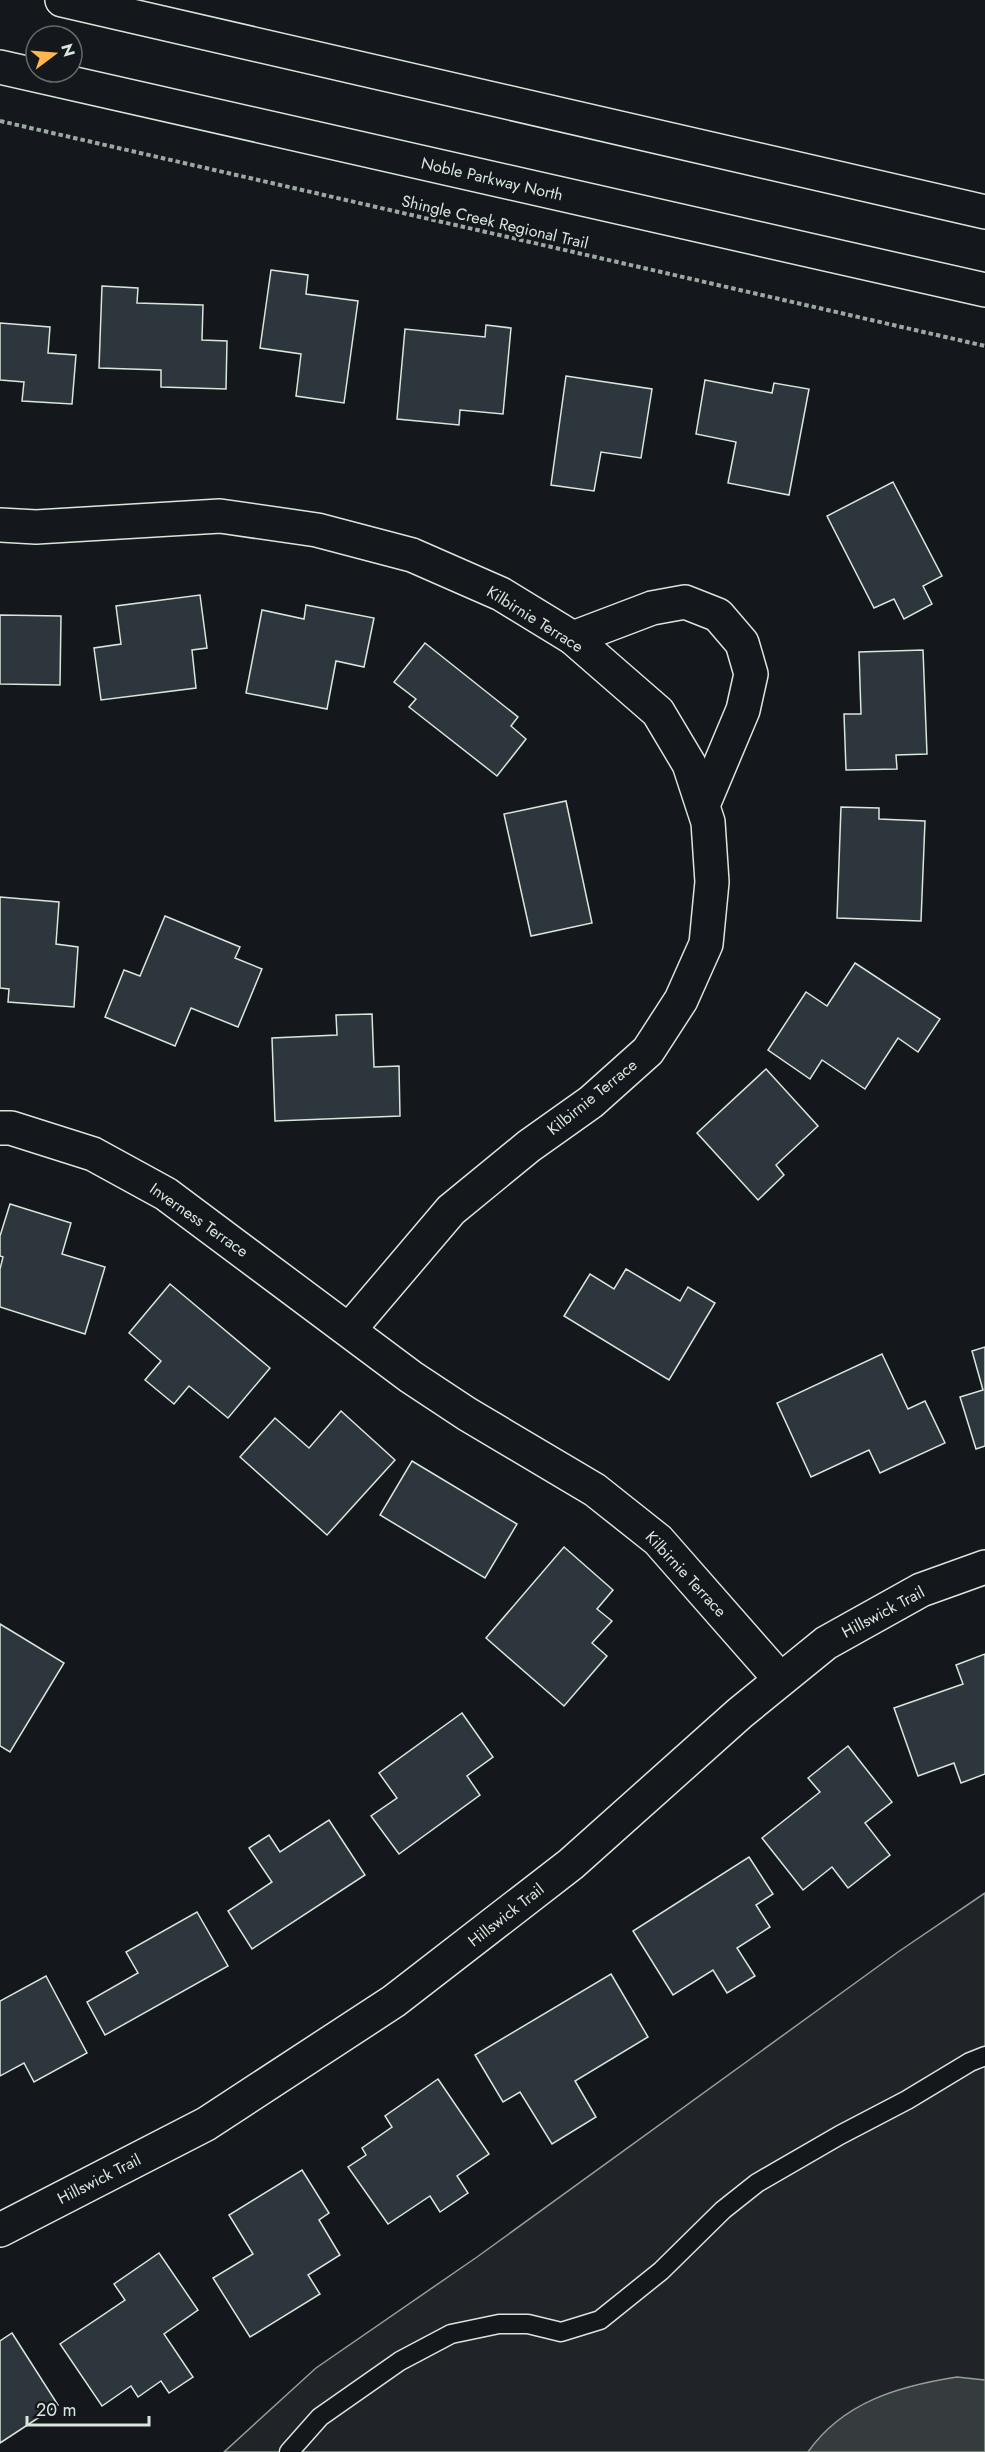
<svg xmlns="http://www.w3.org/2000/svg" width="985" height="2452" font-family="Jost,sans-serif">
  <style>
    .green { fill: #202428; stroke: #939e99; stroke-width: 1.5 }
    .water { fill: #363b3e; stroke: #939e99; stroke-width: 1.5 }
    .building { fill: #2c363c; stroke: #d8e6dc; stroke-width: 1.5 }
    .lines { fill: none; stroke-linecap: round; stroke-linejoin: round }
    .service-casing { stroke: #d8e6dc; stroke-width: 21 }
    .minor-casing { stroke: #d8e6dc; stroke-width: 36 }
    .secondary-casing { stroke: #d8e6dc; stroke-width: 36 }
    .path { stroke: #9da8a2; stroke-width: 4; stroke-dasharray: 4.5 3; stroke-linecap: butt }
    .service { stroke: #14181c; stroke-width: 18 }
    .minor { stroke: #14181c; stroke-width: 33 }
    .secondary { stroke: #14181c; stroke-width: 33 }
    .labels { text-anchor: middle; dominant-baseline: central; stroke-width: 4.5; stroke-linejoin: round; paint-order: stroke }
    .street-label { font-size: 16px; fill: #d8e6dc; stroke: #14181c }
  </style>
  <rect width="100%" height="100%" fill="#14181c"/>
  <polygon class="green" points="985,1893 985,2452 224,2452 316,2368 477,2257 898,1952"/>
  <path class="water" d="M957 2377 985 2380V2452H808C843 2402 899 2386 957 2377Z"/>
  <g class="building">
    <polygon points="271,270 308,275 306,294 358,301 344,403 296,396 301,354 260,348"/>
    <polygon points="102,286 138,288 137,303 203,305 202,340 227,341 226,389 161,387 161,370 99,368"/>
    <polygon points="0,323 50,327 48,353 76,355 72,404 22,401 24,382 0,380"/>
    <polygon points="486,325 511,328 503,414 460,410 459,425 397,419 405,329 485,337"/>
    <polygon points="566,376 652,389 641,458 601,452 594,491 551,485"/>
    <polygon points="705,380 772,393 774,383 809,389 789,495 728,483 736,442 696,434"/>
    <polygon points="893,482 942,576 923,586 932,604 904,619 894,599 874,608 827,516"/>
    <polygon points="200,595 207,648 192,650 196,688 101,700 94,648 121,644 116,606"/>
    <polygon points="306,605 374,618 364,667 336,661 327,709 246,693 262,610 304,619"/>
    <polygon points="0,615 61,616 60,685 0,684"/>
    <polygon points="425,643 518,717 511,726 526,739 497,776 409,707 416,699 394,682"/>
    <polygon points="923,650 927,754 896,755 897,769 846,770 844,714 861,714 859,652"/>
    <polygon points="566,801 592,923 531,936 504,814"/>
    <polygon points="841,807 879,808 879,819 925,821 921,921 837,918"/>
    <polygon points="0,897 59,902 56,944 78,947 74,1007 8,1002 9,989 0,988"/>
    <polygon points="165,916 240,947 235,958 262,969 238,1027 191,1008 175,1046 105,1017 124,970 140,976"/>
    <polygon points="855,963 940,1019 918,1052 898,1038 865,1089 822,1060 810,1079 768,1050 806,992 827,1006"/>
    <polygon points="372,1014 374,1067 399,1066 400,1116 275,1121 272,1038 337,1035 336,1015"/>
    <polygon points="766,1069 818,1126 776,1165 784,1175 758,1200 697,1133"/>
    <polygon points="10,1204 71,1223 62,1254 105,1267 85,1334 0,1307 0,1269 3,1257 0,1256 0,1236"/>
    <polygon points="626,1269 680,1301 688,1287 715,1303 669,1380 564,1316 590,1274 614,1289"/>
    <polygon points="170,1284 270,1368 228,1418 189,1386 174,1404 145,1380 161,1361 129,1333"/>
    <polygon points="985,1347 985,1446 976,1449 960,1397 983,1390 972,1351"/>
    <polygon points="882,1354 908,1409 925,1401 945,1443 880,1473 869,1450 811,1477 777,1403"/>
    <polygon points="341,1411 395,1460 327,1535 240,1457 275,1418 309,1448"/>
    <polygon points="412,1461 517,1524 485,1578 380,1515"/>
    <polygon points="564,1547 613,1590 597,1609 612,1621 592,1643 607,1656 564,1706 486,1638"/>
    <polygon points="0,1624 64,1663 10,1752 0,1746"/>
    <polygon points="985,1654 985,1774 961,1783 954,1763 918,1776 894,1708 963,1684 956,1665"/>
    <polygon points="462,1713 493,1757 467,1776 480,1795 399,1854 371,1816 397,1798 379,1773"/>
    <polygon points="848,1746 892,1802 865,1823 890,1855 848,1888 832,1867 803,1890 762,1838 820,1792 808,1778"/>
    <polygon points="329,1820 365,1875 252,1949 228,1911 272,1882 249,1848 269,1835 280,1852"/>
    <polygon points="749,1857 773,1894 756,1905 770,1927 737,1948 755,1976 727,1993 713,1970 673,1995 633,1931"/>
    <polygon points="197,1912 228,1966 105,2035 87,2002 138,1973 126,1952"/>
    <polygon points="611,1974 648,2037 575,2081 596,2117 552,2144 520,2092 503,2102 475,2055"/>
    <polygon points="46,1976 87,2053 34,2082 24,2063 0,2076 0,2001"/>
    <polygon points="438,2079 489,2154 457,2176 468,2193 440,2212 430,2196 388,2224 348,2167 366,2155 362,2148 392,2127 385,2116"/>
    <polygon points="302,2170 329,2213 319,2220 340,2255 308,2275 320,2294 250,2337 213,2278 253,2254 229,2215"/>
    <polygon points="159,2253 198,2310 164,2334 193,2377 169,2393 161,2381 138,2397 131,2386 102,2406 60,2344 125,2300 114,2284"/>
    <polygon points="12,2333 58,2405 0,2443 0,2341"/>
  </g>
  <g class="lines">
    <g class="service-casing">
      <polyline id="service" points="289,2452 320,2417 400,2361 451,2334 499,2324 528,2324 561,2332 600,2320 661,2271 723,2210 757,2183 840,2135 907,2100 970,2062 985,2056"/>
    </g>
    <g class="minor-casing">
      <g id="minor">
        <polyline points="0,525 36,527 220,516 317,530 412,555 501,594 573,638 658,712 689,764 708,822 712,882 706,944 681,1000 648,1051 591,1102 529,1146 451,1210 349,1330"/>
        <polyline points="573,638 652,608 685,602 718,615 742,643 751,674 743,710 703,805"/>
        <polyline points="0,1128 11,1128 93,1154 166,1194 411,1377 467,1414 595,1490 658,1540 780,1679"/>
        <polyline points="0,2230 206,2124 394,2001 571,1864 740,1713 826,1643 921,1590 985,1567"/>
      </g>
    </g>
    <g class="secondary-casing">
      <g id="secondary">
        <polyline points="62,0 985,212"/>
        <polyline points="0,67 985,290"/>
      </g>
    </g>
    <polyline class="path" points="0,121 985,346"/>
    <use href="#service" class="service"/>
    <use href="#minor" class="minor"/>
    <use href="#secondary" class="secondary"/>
  </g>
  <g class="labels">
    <g class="street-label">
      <text transform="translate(492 179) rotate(13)">Noble Parkway North</text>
      <text transform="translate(495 222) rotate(13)">Shingle Creek Regional Trail</text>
      <text transform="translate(535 619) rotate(32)">Kilbirnie Terrace</text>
      <text transform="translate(592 1097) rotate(-39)">Kilbirnie Terrace</text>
      <text transform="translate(199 1220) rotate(35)">Inverness Terrace</text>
      <text transform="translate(686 1574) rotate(47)">Kilbirnie Terrace</text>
      <text transform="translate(883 1612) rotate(-28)">Hillswick Trail</text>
      <text transform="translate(506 1915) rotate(-38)">Hillswick Trail</text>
      <text transform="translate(99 2179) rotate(-27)">Hillswick Trail</text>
    </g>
  </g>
  <g transform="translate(54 54) rotate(74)"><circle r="28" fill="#14181c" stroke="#626a69" stroke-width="1.5"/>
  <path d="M0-4.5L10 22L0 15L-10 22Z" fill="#ffb74d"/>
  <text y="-9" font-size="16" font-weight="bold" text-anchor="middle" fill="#d8e6dc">N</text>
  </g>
  <path d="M27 2416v9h122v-9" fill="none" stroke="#d8e6dc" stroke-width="3"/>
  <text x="36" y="2416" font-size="18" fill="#d8e6dc" stroke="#14181c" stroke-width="4.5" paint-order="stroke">20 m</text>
</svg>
